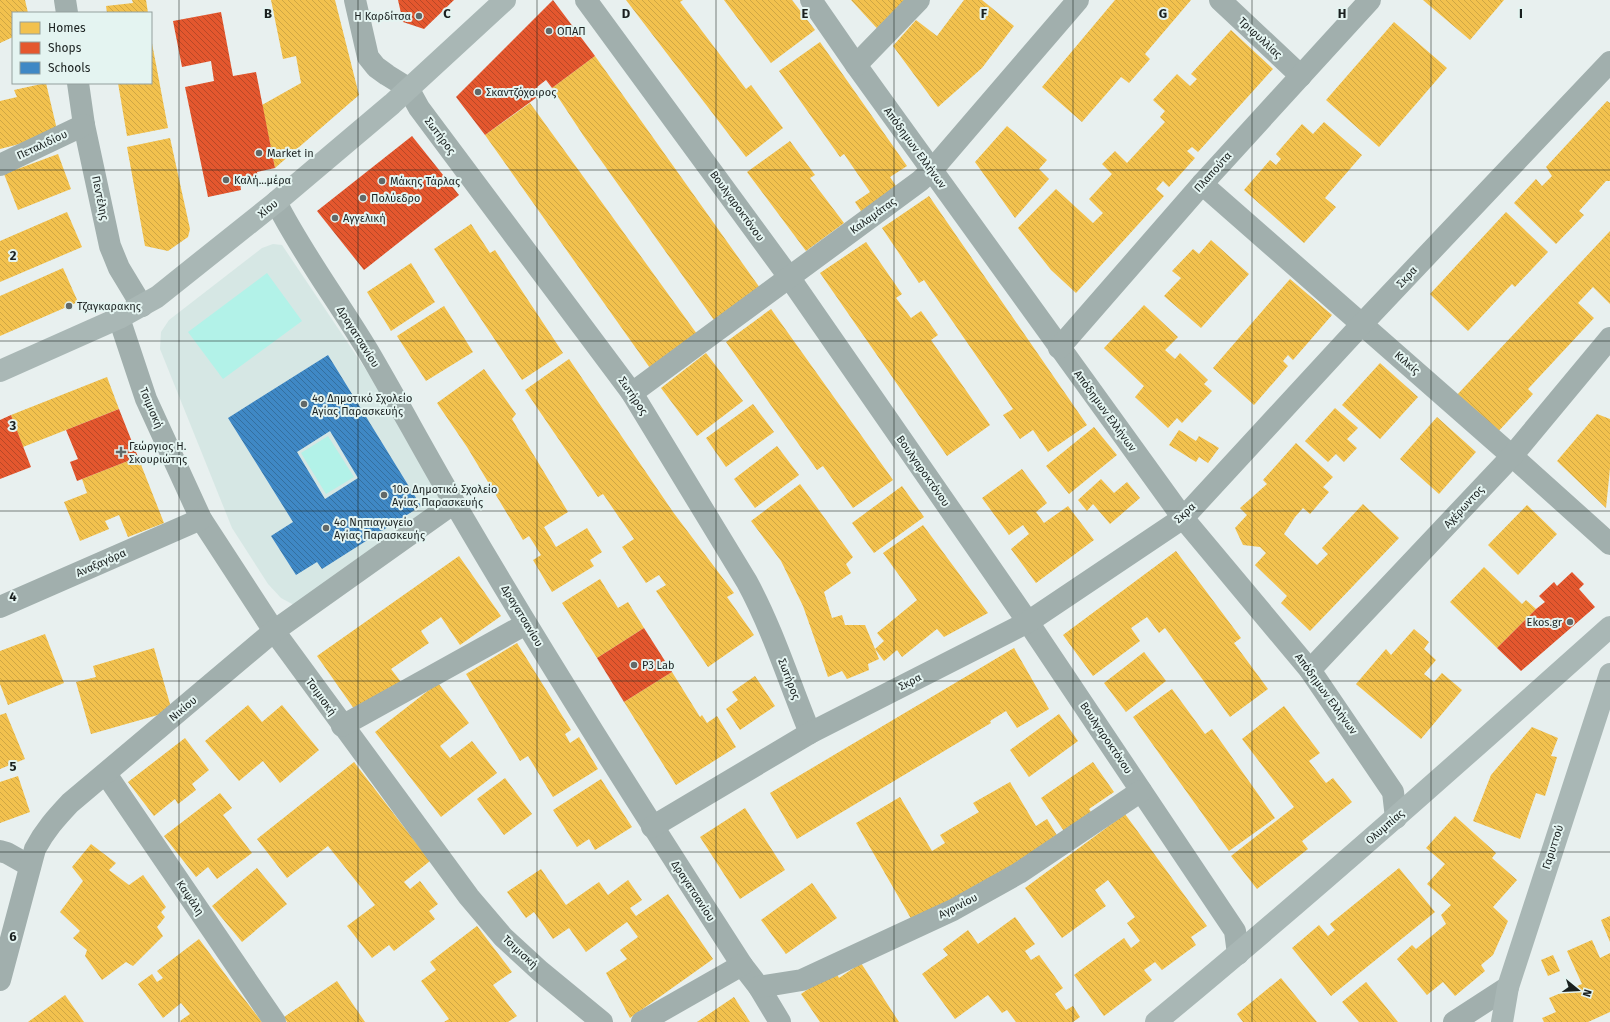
<svg xmlns="http://www.w3.org/2000/svg" width="1610" height="1022" font-family="'Fira Sans',sans-serif">
  <style>
    .built { fill: #d6e7e4 }
    .green { fill: #b2f2e8 }
    .homes { fill: url(#homes-back-hatch) }
    .shops { fill: url(#shops-back-hatch) }
    .schools { fill: url(#schools-back-hatch); fill-rule: evenodd }
    .lines { fill: none; stroke-linecap: round; stroke-linejoin: round }
    .street { stroke: #a1afad; stroke-width: 22 }
    .secondary { stroke: #a9b7b5; stroke-width: 22 }
    .grid { fill: none; stroke: #1a201f; stroke-width: 1; stroke-opacity: 0.55 }
    .poi-dot { fill: #626968; stroke: #e4f4f1; stroke-width: 1.5 }
    .labels { text-anchor: middle; dominant-baseline: central; stroke-width: 4; stroke-linejoin: round; paint-order: stroke }
    .poi-label { font-size: 11px; fill: #1a201f; stroke: #e4f4f1; text-anchor: start }
    .street-label { font-size: 11px; fill: #1a201f; stroke: #e4f4f1 }
    .grid-label { font-size: 13px; text-anchor: middle; font-weight: bold; fill: #1a201f; stroke: #e4f4f1; stroke-width: 4; stroke-linejoin: round; paint-order: stroke }
  </style>
  <defs>
    <pattern id="homes-back-hatch" width="6" height="6" patternUnits="userSpaceOnUse"><rect width="6" height="6" fill="#f2c14e"/><path d="M-1 5l2 2M0 0l6 6M5-1l2 2" fill="none" stroke="#cfa644"/></pattern>
    <pattern id="shops-back-hatch" width="6" height="6" patternUnits="userSpaceOnUse"><rect width="6" height="6" fill="#e4572e"/><path d="M-1 5l2 2M0 0l6 6M5-1l2 2" fill="none" stroke="#b84827"/></pattern>
    <pattern id="schools-back-hatch" width="6" height="6" patternUnits="userSpaceOnUse"><rect width="6" height="6" fill="#3f88c5"/><path d="M-1 5l2 2M0 0l6 6M5-1l2 2" fill="none" stroke="#346f9f"/></pattern>
  </defs>
  <rect width="100%" height="100%" fill="#e8f0ef"/>
  <polygon class="built" points="273,244 282,245 436,474 448,502 294,605 281,598 268,584 232,528 160,349 161,332 169,320 262,248"/>
  <g class="green">
    <polygon points="267,273 302,321 223,379 188,332"/>
    <polygon points="328,436 354,477 326,494 301,453"/>
  </g>
  <g class="homes">
    <polygon points="0,0 25,0 28,13 13,13 13,37 0,43"/>
    <polygon points="132,0 146,0 148,13 107,13 106,6 133,3"/>
    <polygon points="271,0 335,0 359,95 275,168 262,105 301,83 296,56 283,59"/>
    <polygon points="626,0 683,0 680,2 746,89 751,85 783,128 746,157"/>
    <polygon points="724,0 792,0 815,30 771,63"/>
    <polygon points="851,0 916,0 884,36"/>
    <polygon points="964,0 982,0 1014,26 982,68 938,107 893,46 916,20 937,36"/>
    <polygon points="1115,0 1191,0 1145,54 1150,59 1129,83 1121,77 1082,122 1042,87"/>
    <polygon points="1423,0 1504,0 1470,40"/>
    <polygon points="1394,22 1447,68 1379,147 1326,100"/>
    <polygon points="1231,30 1273,69 1198,152 1192,147 1187,151 1195,158 1169,187 1163,181 1156,189 1164,196 1076,293 1051,270 1018,228 1056,189 1093,223 1103,213 1089,199 1112,174 1102,164 1115,151 1127,163 1165,122 1160,117 1165,111 1153,100 1177,74 1190,86 1197,79 1191,74"/>
    <polygon points="151,38 168,128 127,136 118,83 151,83"/>
    <polygon points="820,42 907,166 890,177 898,189 863,214 855,202 870,192 844,154 840,157 779,71"/>
    <polygon points="595,56 760,288 714,320 583,135 552,88"/>
    <polygon points="46,83 58,134 0,149 0,101 17,97 14,90"/>
    <polygon points="1607,101 1610,103 1610,181 1606,181 1579,211 1584,215 1556,244 1514,203 1536,179 1542,186 1552,176 1546,167"/>
    <polygon points="530,103 697,334 650,368 485,135"/>
    <polygon points="1324,122 1362,155 1325,198 1336,207 1304,243 1244,190 1270,160 1276,165 1281,159 1276,154 1302,124 1313,134"/>
    <polygon points="1007,126 1047,160 1039,169 1049,179 1015,218 975,162"/>
    <polygon points="170,138 190,229 188,237 168,251 145,246 127,147"/>
    <polygon points="790,141 815,175 810,178 844,223 806,251 747,172"/>
    <polygon points="58,154 71,189 18,210 4,174"/>
    <polygon points="929,196 1087,425 1048,452 1033,430 1020,439 1003,415 1013,409 924,280 919,283 882,228"/>
    <polygon points="67,212 82,247 0,282 0,241"/>
    <polygon points="1506,212 1548,252 1515,287 1512,284 1468,331 1430,294"/>
    <polygon points="471,224 490,253 495,250 563,353 522,380 434,249"/>
    <polygon points="1610,231 1610,304 1593,287 1578,303 1594,318 1528,389 1533,394 1495,435 1455,397"/>
    <polygon points="1211,240 1249,274 1201,328 1164,296 1181,278 1172,271 1193,249 1199,254"/>
    <polygon points="866,242 902,294 896,298 911,318 921,311 938,335 931,340 990,425 947,456 820,273"/>
    <polygon points="411,263 435,302 391,331 367,292"/>
    <polygon points="63,268 78,302 0,336 0,296"/>
    <polygon points="1290,279 1332,315 1293,360 1288,355 1283,361 1288,366 1254,405 1213,368"/>
    <polygon points="1144,305 1178,337 1165,350 1175,359 1180,353 1208,380 1204,384 1212,391 1182,423 1177,418 1168,428 1135,397 1144,386 1104,348"/>
    <polygon points="444,306 473,352 426,381 397,336"/>
    <polygon points="771,309 893,480 853,508 823,466 817,470 726,342"/>
    <polygon points="706,353 743,401 697,436 661,388"/>
    <polygon points="569,359 673,512 734,593 727,597 754,635 708,667 656,591 666,585 659,575 646,583 622,547 634,539 603,494 598,497 525,390"/>
    <polygon points="1380,363 1418,397 1380,439 1342,405"/>
    <polygon points="484,369 516,414 512,419 568,512 544,527 556,547 587,528 602,552 590,560 594,566 552,592 533,560 541,555 529,536 523,540 467,447 437,403"/>
    <polygon points="107,377 119,409 23,447 11,415"/>
    <polygon points="753,404 774,432 726,467 706,438"/>
    <polygon points="1335,408 1358,428 1347,439 1357,448 1344,462 1336,454 1328,462 1305,441"/>
    <polygon points="1597,414 1610,419 1610,468 1606,508 1557,461"/>
    <polygon points="1437,417 1476,452 1439,494 1400,459"/>
    <polygon points="1094,427 1117,455 1069,494 1046,466"/>
    <polygon points="1179,430 1196,441 1199,436 1219,448 1208,463 1199,457 1196,462 1169,445"/>
    <polygon points="1296,443 1333,477 1323,487 1329,492 1310,514 1303,508 1295,517 1284,534 1317,565 1328,554 1322,548 1363,504 1399,538 1310,631 1281,603 1287,596 1255,565 1266,553 1260,547 1243,545 1235,528 1247,515 1240,508 1267,484 1263,480"/>
    <polygon points="777,446 799,475 755,508 734,479"/>
    <polygon points="138,457 164,523 128,537 119,515 105,521 109,529 80,541 64,502 87,493 82,479"/>
    <polygon points="1022,469 1047,503 1036,512 1044,523 1068,506 1094,540 1036,583 1011,549 1029,534 1023,525 1009,535 982,498"/>
    <polygon points="1101,479 1114,493 1127,482 1140,498 1110,524 1093,504 1087,511 1078,500"/>
    <polygon points="800,484 853,557 846,564 851,573 824,592 832,618 842,615 845,625 865,625 875,649 884,641 877,633 917,600 883,553 923,525 988,613 944,637 937,629 902,657 897,650 884,661 875,649 879,659 868,664 869,670 847,679 842,671 828,677 803,606 781,561 751,521"/>
    <polygon points="902,486 924,517 874,553 852,523"/>
    <polygon points="1527,505 1557,534 1518,575 1488,545"/>
    <polygon points="1176,551 1241,638 1234,643 1268,689 1230,717 1165,628 1159,633 1147,617 1131,628 1140,641 1093,676 1063,635"/>
    <polygon points="459,556 501,616 460,645 441,617 421,631 429,643 391,669 401,682 357,713 317,656"/>
    <polygon points="1484,567 1522,604 1526,600 1536,609 1497,648 1450,602"/>
    <polygon points="600,579 618,608 628,602 644,628 597,658 562,603"/>
    <polygon points="1414,629 1429,642 1424,649 1436,660 1424,674 1434,682 1442,673 1462,690 1421,739 1356,684 1386,649 1391,655"/>
    <polygon points="45,634 64,683 8,705 0,684 0,651"/>
    <polygon points="517,643 571,730 565,734 570,743 579,737 598,769 553,797 528,756 520,761 466,674"/>
    <polygon points="154,648 172,711 91,734 76,682 96,677 93,666"/>
    <polygon points="1014,648 1049,709 1017,728 1006,711 990,721 991,723 797,839 770,793"/>
    <polygon points="1144,652 1166,681 1126,712 1104,683"/>
    <polygon points="672,672 700,717 702,715 707,723 717,716 736,747 676,785 624,702"/>
    <polygon points="755,676 775,706 740,730 726,709 738,700 732,692"/>
    <polygon points="438,683 469,723 440,746 450,758 472,741 497,773 441,817 375,732"/>
    <polygon points="1172,689 1205,734 1212,729 1275,818 1229,851 1133,717"/>
    <polygon points="248,705 262,722 282,705 319,750 280,783 263,761 239,781 205,741"/>
    <polygon points="1284,706 1320,753 1309,761 1326,783 1333,778 1352,802 1302,841 1308,849 1257,889 1231,856 1294,807 1242,739"/>
    <polygon points="6,713 25,759 0,769 0,715"/>
    <polygon points="1059,714 1078,741 1029,777 1010,750"/>
    <polygon points="1532,727 1558,738 1551,756 1557,757 1545,796 1536,793 1520,839 1473,821 1491,775"/>
    <polygon points="185,738 209,770 192,784 196,790 178,804 175,799 154,816 128,782"/>
    <polygon points="354,762 430,861 404,882 410,889 420,881 438,904 429,911 435,919 394,951 389,945 372,958 347,926 375,905 328,846 287,878 257,839"/>
    <polygon points="1093,762 1114,792 1089,809 1093,815 1066,834 1041,798"/>
    <polygon points="18,776 30,812 0,823 0,782"/>
    <polygon points="505,778 532,814 504,835 477,799"/>
    <polygon points="601,779 632,827 595,850 589,839 577,847 553,810"/>
    <polygon points="1010,782 1036,826 1047,819 1058,837 1011,869 913,922 856,823 900,797 932,851 945,843 940,835 979,812 973,803"/>
    <polygon points="220,793 232,808 223,815 252,853 217,879 208,867 196,877 164,836"/>
    <polygon points="745,808 785,870 740,899 700,837"/>
    <polygon points="1125,814 1207,926 1191,937 1196,945 1162,970 1155,962 1144,970 1152,980 1104,1016 1074,975 1124,938 1131,948 1140,941 1127,923 1135,917 1108,880 1095,890 1106,906 1062,938 1025,888"/>
    <polygon points="1455,816 1496,853 1492,858 1517,880 1493,907 1508,921 1493,955 1481,965 1485,971 1455,996 1443,982 1427,995 1397,959 1412,945 1416,949 1446,924 1441,915 1451,905 1427,884 1445,864 1426,848"/>
    <polygon points="91,844 116,863 109,870 129,885 143,875 166,907 161,912 165,917 157,927 163,936 133,966 126,962 102,980 85,956 87,950 73,938 80,931 60,912 83,881 72,867"/>
    <polygon points="257,868 287,904 242,942 212,906"/>
    <polygon points="1399,868 1435,912 1331,996 1292,948 1319,925 1328,936 1335,930 1330,924"/>
    <polygon points="541,869 566,905 599,882 608,895 628,880 642,900 630,908 636,916 668,894 713,959 630,1018 606,973 627,959 620,950 638,937 627,922 586,952 569,928 553,939 534,912 526,918 507,892"/>
    <polygon points="812,883 837,918 786,954 761,920"/>
    <polygon points="1610,916 1610,942 1601,920"/>
    <polygon points="1015,917 1035,944 1025,951 1031,960 1039,955 1063,988 1055,994 1066,1010 1073,1006 1080,1017 1073,1022 1016,1022 1007,1010 1002,1013 988,995 955,1019 922,974 948,955 943,949 968,930 978,944"/>
    <polygon points="477,926 512,972 493,985 517,1016 508,1022 444,1022 449,1019 421,981 436,970 430,962"/>
    <polygon points="199,939 231,982 262,1022 181,1022 180,1021 190,1014 181,1003 163,1018 138,984 152,974 157,982 163,978 157,971"/>
    <polygon points="1592,940 1600,958 1610,953 1610,1012 1588,1022 1544,1022 1542,1018 1556,1012 1549,998 1582,984 1567,951"/>
    <polygon points="1553,955 1560,971 1548,976 1541,960"/>
    <polygon points="861,963 899,1022 820,1022 801,994 835,971 839,978"/>
    <polygon points="1281,978 1317,1022 1243,1022 1237,1014"/>
    <polygon points="337,981 365,1022 287,1022 284,1017"/>
    <polygon points="1366,982 1398,1022 1359,1022 1342,1002"/>
    <polygon points="65,995 84,1022 28,1022"/>
    <polygon points="734,997 750,1022 697,1022"/>
  </g>
  <g class="shops">
    <polygon points="398,0 454,0 424,29 403,22"/>
    <polygon points="553,0 595,56 552,88 546,80 537,87 540,95 485,135 456,97"/>
    <polygon points="221,12 233,76 256,72 275,168 257,172 258,179 240,182 241,190 208,197 185,87 214,81 211,61 182,67 173,21"/>
    <polygon points="412,136 459,195 364,270 317,211"/>
    <polygon points="119,409 138,457 77,481 70,462 78,459 66,430"/>
    <polygon points="11,415 31,467 0,479 0,420"/>
    <polygon points="1572,572 1584,584 1579,589 1595,607 1521,671 1497,648 1536,609 1545,602 1539,596 1554,582 1557,586"/>
    <polygon points="644,628 672,672 624,702 597,658"/>
  </g>
  <path class="schools" d="M328 355 421 506 322 569 317 562 296 575 271 536 293 522 228 418ZM330 431 358 478 325 499 297 452Z"/>
  <g class="lines">
    <g class="street">
      <polyline points="65,0 67,13"/>
      <path d="M355 0 368 57 376 67 387 75 408 88 419 108 632 393 747 582C773 630 789 682 810 733"/>
      <polyline points="586,0 789,277 1028,622 1235,931 1238,954"/>
      <polyline points="811,0 856,65 1183,518 1310,670 1393,792 1396,818"/>
      <polyline points="1220,0 1301,76"/>
      <polyline points="856,65 919,0"/>
      <polyline points="78,83 84,125 110,246 119,268 142,306"/>
      <polyline points="0,165 84,125"/>
      <polyline points="1202,184 1512,456 1610,544"/>
      <path d="M276 202C303 255 338 301 368 351 398 402 425 453 455 504 546 660 644 813 742 965L759 987 780 1022"/>
      <polyline points="119,318 146,399 201,519 274,631 469,897 503,937 540,971 602,1022"/>
      <polyline points="1059,348 1202,184 1370,0"/>
      <polyline points="632,393 920,181 932,170 1078,0"/>
      <polyline points="0,607 201,519"/>
      <polyline points="1310,670 1512,456 1610,338"/>
      <polyline points="342,726 526,624"/>
      <polyline points="106,774 275,1022"/>
      <polyline points="652,827 810,733 1028,622 1183,518 1362,324 1610,62"/>
      <polyline points="0,851 7,853 30,866"/>
      <path d="M0 980 35 849C45 830 56 818 70 803L274 631 454 503"/>
      <polyline points="759,987 802,980 953,910 1019,873 1141,791"/>
      <polyline points="642,1022 742,965"/>
      <polyline points="1454,1022 1508,987"/>
    </g>
    <g class="secondary">
      <polyline points="0,371 119,318 157,297 276,202 392,104 505,0"/>
      <path d="M1156 1022C1311 894 1460 761 1610 627"/>
      <polyline points="1502,1022 1508,987 1610,674"/>
    </g>
  </g>
  <path class="grid" d="M179 0V1022M358 0V1022M537 0V1022M716 0V1022M894 0V1022M1073 0V1022M1252 0V1022M1431 0V1022M0 170H1610M0 341H1610M0 511H1610M0 681H1610M0 852H1610"/>
  <g class="poi-dot">
    <circle cx="419" cy="16" r="4"/>
    <circle cx="549" cy="31" r="4"/>
    <circle cx="478" cy="92" r="4"/>
    <circle cx="259" cy="153" r="4"/>
    <circle cx="226" cy="180" r="4"/>
    <circle cx="382" cy="181" r="4"/>
    <circle cx="363" cy="198" r="4"/>
    <circle cx="335" cy="218" r="4"/>
    <circle cx="69" cy="306" r="4"/>
    <circle cx="304" cy="404" r="4"/>
    <path d="M119 446h4v4h4v4h-4v4h-4v-4h-4v-4h4z"/>
    <circle cx="384" cy="495" r="4"/>
    <circle cx="326" cy="528" r="4"/>
    <circle cx="1570" cy="622" r="4"/>
    <circle cx="634" cy="665" r="4"/>
  </g>
  <g class="labels">
    <g class="poi-label">
      <text x="411" y="16" text-anchor="end">Η Καρδίτσα</text>
      <text x="557" y="31">ΟΠΑΠ</text>
      <text x="486" y="92">Σκαντζόχοιρος</text>
      <text x="267" y="153">Market in</text>
      <text x="234" y="180">Καλή...μέρα</text>
      <text x="390" y="181">Μάκης Τάρλας</text>
      <text x="371" y="198">Πολύεδρο</text>
      <text x="343" y="218">Αγγελική</text>
      <text x="77" y="306">Τζαγκαρακης</text>
      <text x="312" y="398">4ο Δημοτικό Σχολείο<tspan x="312" dy="13">Αγίας Παρασκευής</tspan></text>
      <text x="129" y="446">Γεώργιος Η.<tspan x="129" dy="13">Σκουριώτης</tspan></text>
      <text x="392" y="489">10ο Δημοτικό Σχολείο<tspan x="392" dy="13">Αγίας Παρασκευής</tspan></text>
      <text x="334" y="522">4ο Νηπιαγωγείο<tspan x="334" dy="13">Αγίας Παρασκευής</tspan></text>
      <text x="1562" y="622" text-anchor="end">Ekos.gr</text>
      <text x="642" y="665">P3 Lab</text>
    </g>
    <g class="street-label">
      <text transform="translate(1260 38) rotate(43)">Τριφυλλίας</text>
      <text transform="translate(440 136) rotate(53)">Σωτήρος</text>
      <text transform="translate(42 145) rotate(-25)">Πεταλιδίου</text>
      <text transform="translate(915 148) rotate(54)">Απόδημων Ελλήνων</text>
      <text transform="translate(1213 172) rotate(-48)">Πλαπούτα</text>
      <text transform="translate(100 198) rotate(78)">Πεντέλης</text>
      <text transform="translate(737 206) rotate(54)">Βουλγαροκτόνου</text>
      <text transform="translate(268 209) rotate(-39)">Χίου</text>
      <text transform="translate(873 216) rotate(-36)">Καλαμάτας</text>
      <text transform="translate(1407 277) rotate(-47)">Σκρα</text>
      <text transform="translate(358 337) rotate(58)">Δραγατσανίου</text>
      <text transform="translate(1407 363) rotate(41)">Κιλκίς</text>
      <text transform="translate(633 396) rotate(56)">Σωτήρος</text>
      <text transform="translate(151 408) rotate(67)">Τσιμισκή</text>
      <text transform="translate(1105 411) rotate(54)">Απόδημων Ελλήνων</text>
      <text transform="translate(923 471) rotate(55)">Βουλγαροκτόνου</text>
      <text transform="translate(1464 507) rotate(-47)">Αχέρωντος</text>
      <text transform="translate(1185 513) rotate(-43)">Σκρα</text>
      <text transform="translate(101 563) rotate(-24)">Αναξαγόρα</text>
      <text transform="translate(522 616) rotate(59)">Δραγατσανίου</text>
      <text transform="translate(789 679) rotate(69)">Σωτήρος</text>
      <text transform="translate(910 682) rotate(-27)">Σκρα</text>
      <text transform="translate(1326 694) rotate(54)">Απόδημων Ελλήνων</text>
      <text transform="translate(321 697) rotate(54)">Τσιμισκή</text>
      <text transform="translate(183 709) rotate(-40)">Νικίου</text>
      <text transform="translate(1106 738) rotate(56)">Βουλγαροκτόνου</text>
      <text transform="translate(1385 827) rotate(-41)">Ολυμπίας</text>
      <text transform="translate(1553 847) rotate(-72)">Γαρυττού</text>
      <text transform="translate(693 891) rotate(57)">Δραγατσανίου</text>
      <text transform="translate(190 898) rotate(56)">Καψάλη</text>
      <text transform="translate(958 906) rotate(-27)">Αγρινίου</text>
      <text transform="translate(520 952) rotate(43)">Τσιμισκή</text>
    </g>
  </g>
  <g class="grid-label">
    <text x="268" y="18">B</text>
    <text x="447" y="18">C</text>
    <text x="626" y="18">D</text>
    <text x="805" y="18">E</text>
    <text x="984" y="18">F</text>
    <text x="1163" y="18">G</text>
    <text x="1342" y="18">H</text>
    <text x="1521" y="18">I</text>
    <text x="13" y="260">2</text>
    <text x="13" y="430">3</text>
    <text x="13" y="601">4</text>
    <text x="13" y="771">5</text>
    <text x="13" y="941">6</text>
  </g>
  <rect x="12" y="12" width="140" height="72" fill="#e4f4f1" stroke="#939f9d"/>
  <rect x="20" y="22" width="20" height="12" fill="#f2c14e" stroke="#939f9d"/>
  <text x="48" y="32" font-size="12" fill="#1a201f">Homes</text>
  <rect x="20" y="42" width="20" height="12" fill="#e4572e" stroke="#939f9d"/>
  <text x="48" y="52" font-size="12" fill="#1a201f">Shops</text>
  <rect x="20" y="62" width="20" height="12" fill="#3f88c5" stroke="#939f9d"/>
  <text x="48" y="72" font-size="12" fill="#1a201f">Schools</text>
  <g transform="translate(1578 990) rotate(108)" stroke="#e4f4f1" stroke-width="3" paint-order="stroke">
  <path d="M0-3L7 15L0 10L-7 15Z" fill="#1a201f"/>
  <text y="-6" font-size="11" font-weight="bold" text-anchor="middle" fill="#1a201f">N</text>
  </g>
</svg>
